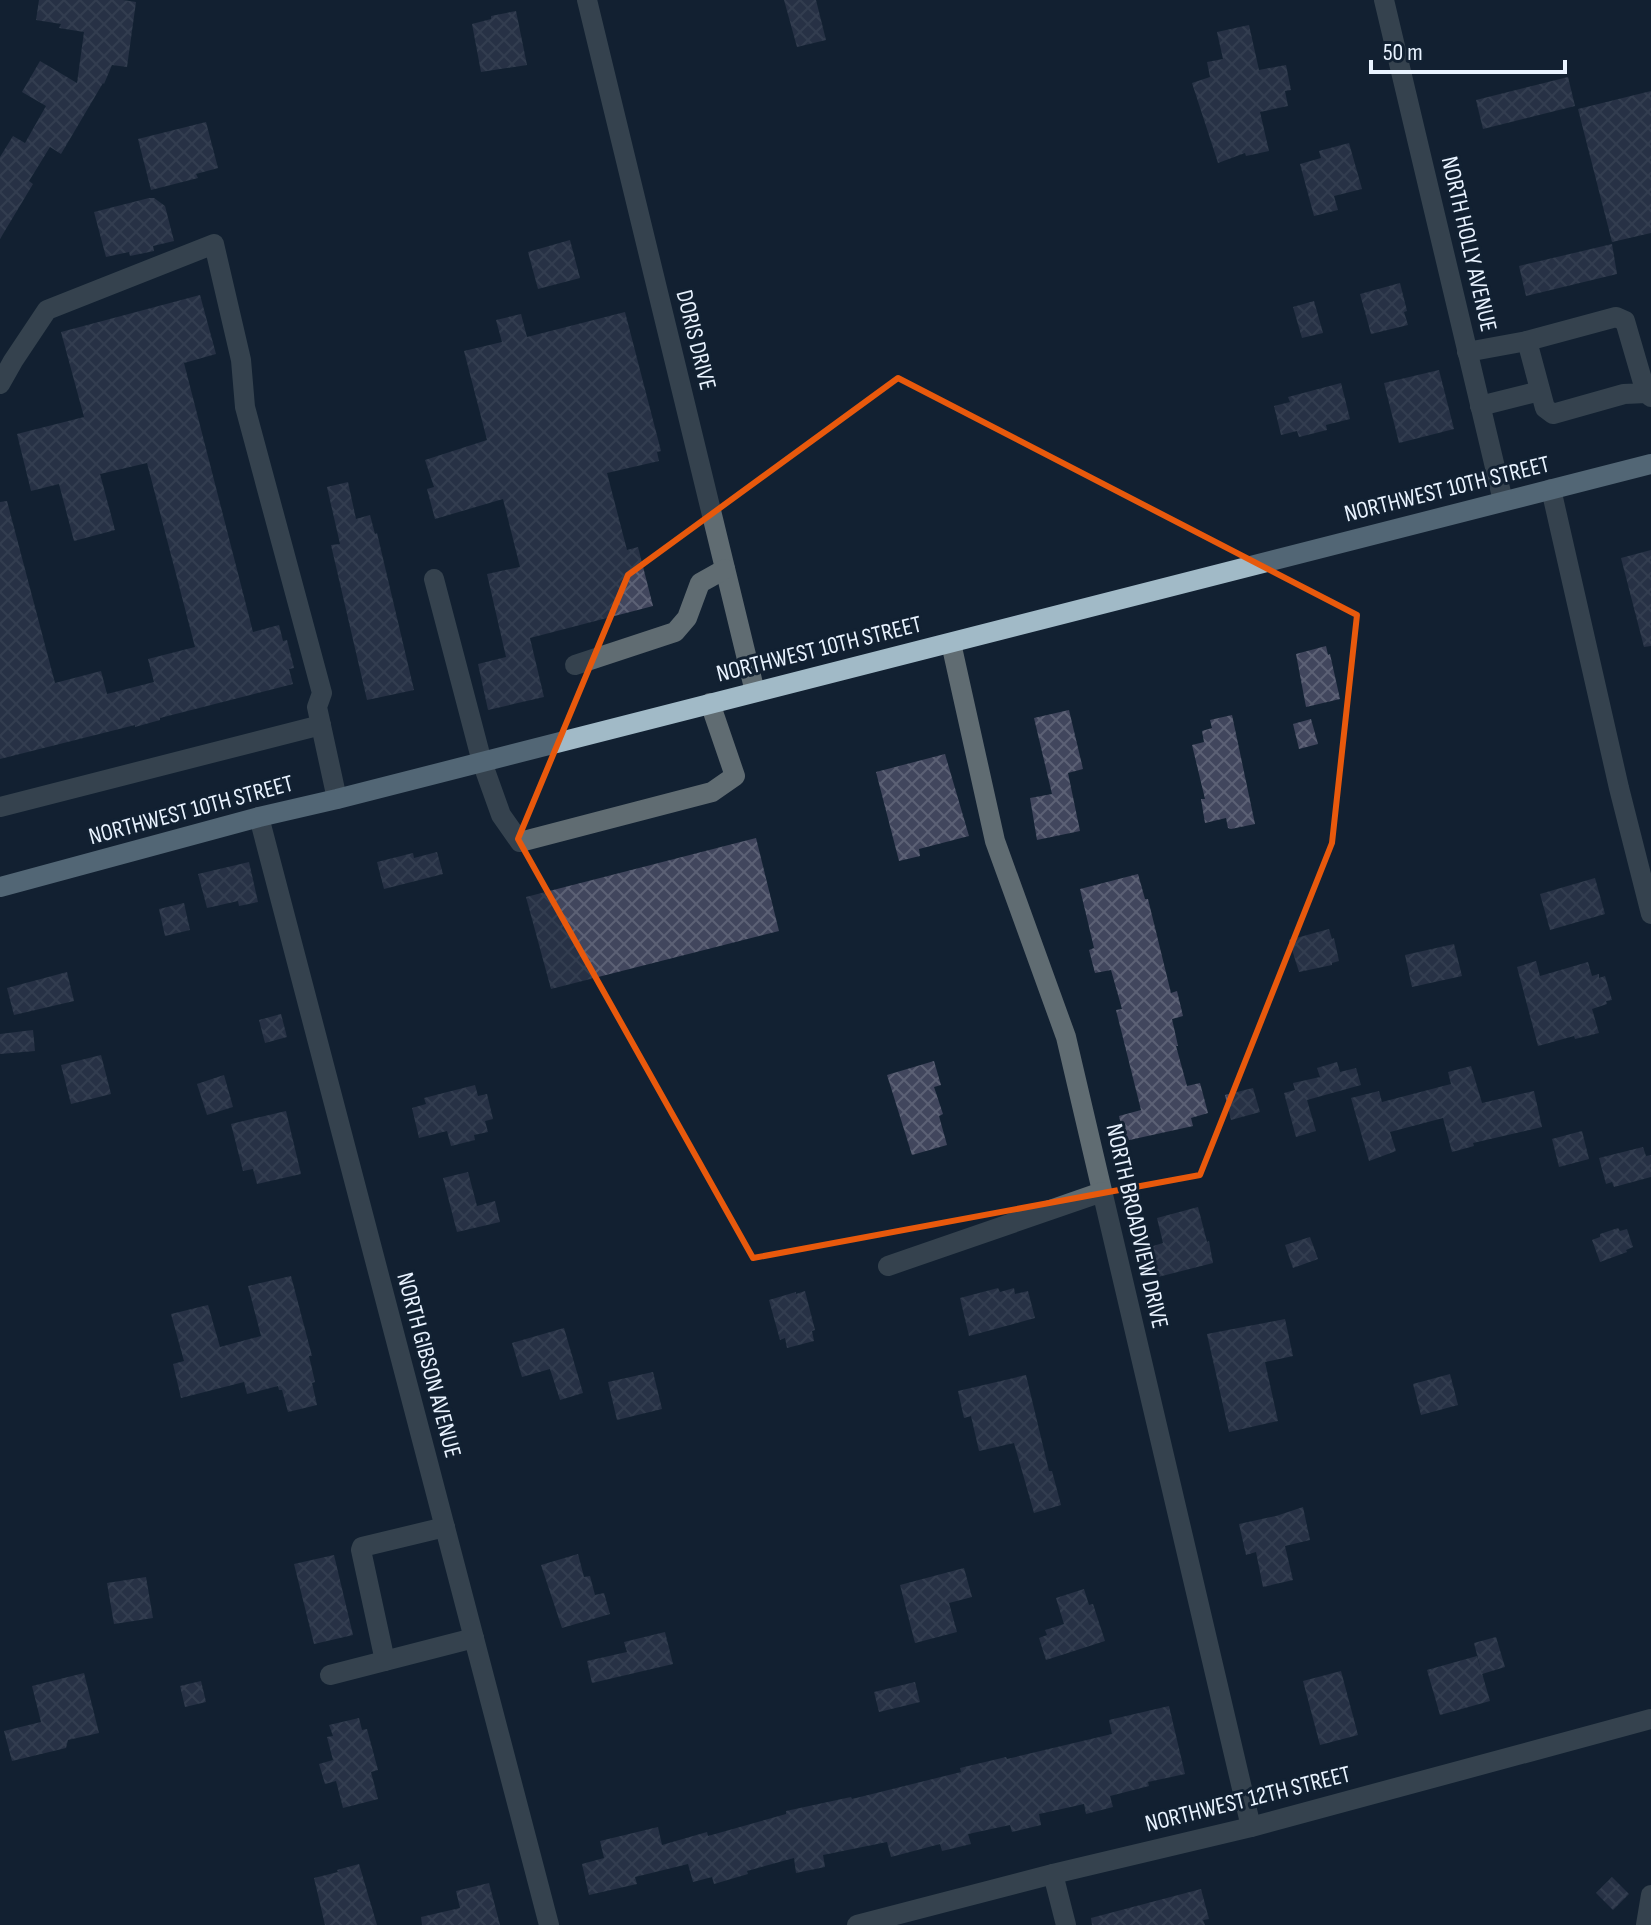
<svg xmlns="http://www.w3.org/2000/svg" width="1651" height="1925" font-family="'Sofia Sans Condensed',sans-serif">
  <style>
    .building { fill: url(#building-cross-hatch) }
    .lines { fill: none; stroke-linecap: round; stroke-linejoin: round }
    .minor { stroke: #606c72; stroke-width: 20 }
    .major { stroke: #a1bac7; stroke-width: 20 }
    .marked { fill: none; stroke: #e8590c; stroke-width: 6; stroke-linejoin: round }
    .labels { text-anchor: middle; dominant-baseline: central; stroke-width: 6; stroke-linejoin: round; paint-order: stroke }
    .street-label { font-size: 24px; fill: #e9f3ff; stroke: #122132 }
  </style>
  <defs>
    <pattern id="building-cross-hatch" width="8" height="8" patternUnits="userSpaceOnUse" patternTransform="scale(2)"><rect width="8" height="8" fill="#41465d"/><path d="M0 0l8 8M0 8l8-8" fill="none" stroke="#5c6175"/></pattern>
  </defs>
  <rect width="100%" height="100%" fill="#122132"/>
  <g class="building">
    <polygon points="39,0 123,0 136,2 127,67 112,65 104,84 103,83 61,154 50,147 29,181 33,184 0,239 0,157 13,136 25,143 46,106 22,92 40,61 77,83 84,32 59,28 61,24 36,20"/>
    <polygon points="784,0 816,0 826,40 797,47"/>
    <polygon points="516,11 527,65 481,72 472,24 491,19 491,16"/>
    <polygon points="1249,25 1259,70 1286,65 1291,90 1285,91 1288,106 1260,112 1269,151 1246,156 1245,153 1218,163 1192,83 1210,77 1207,62 1223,59 1217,32"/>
    <polygon points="1568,77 1575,106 1483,129 1476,100"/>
    <polygon points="1651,91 1651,233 1612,242 1578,109"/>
    <polygon points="206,122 218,168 196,174 198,178 151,190 138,139"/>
    <polygon points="1349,143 1362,189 1334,196 1338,210 1314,216 1300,164 1321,158 1319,151"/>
    <polygon points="149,198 154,198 165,206 174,241 153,246 154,251 130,256 129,252 106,257 94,212"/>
    <polygon points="570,240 580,278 538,289 528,252"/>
    <polygon points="1612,244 1617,274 1526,296 1519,266"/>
    <polygon points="1400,283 1407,311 1404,312 1408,325 1371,334 1360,294"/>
    <polygon points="200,295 216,354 184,363 253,632 279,625 283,641 287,640 294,668 289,669 293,684 160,718 160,720 135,727 135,725 0,759 0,502 7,501 55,683 101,671 107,694 154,682 148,659 195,647 147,463 100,474 115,530 74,541 59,484 31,491 17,434 84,417 61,332"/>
    <polygon points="1314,301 1323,333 1302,338 1293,307"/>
    <polygon points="625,312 661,451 657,452 659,461 607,473 627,550 638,547 653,606 530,638 544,697 488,710 478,664 506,657 487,574 520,567 503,499 435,519 427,489 434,487 425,460 487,440 464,351 502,342 496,320 521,314 527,337"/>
    <polygon points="1439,370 1454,429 1399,443 1384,383"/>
    <polygon points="1341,383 1350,419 1326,425 1327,430 1299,437 1297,431 1281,435 1274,406 1290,402 1288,397"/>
    <polygon points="348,482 356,519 370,515 375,534 377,533 414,690 367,700 331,545 340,544 327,487"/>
    <polygon points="1651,550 1651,646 1644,647 1621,558"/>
    <polygon points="1326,646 1328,655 1330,654 1340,699 1306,707 1296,654"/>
    <polygon points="1069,710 1083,769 1068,773 1080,831 1037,840 1030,798 1052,794 1034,718"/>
    <polygon points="1232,715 1255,824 1231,829 1228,828 1226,818 1205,823 1201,799 1205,799 1192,745 1204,742 1202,731 1212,728 1210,720"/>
    <polygon points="1311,719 1318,744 1299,749 1293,724"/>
    <polygon points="945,754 969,836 919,849 920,856 899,861 876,772"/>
    <polygon points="756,838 779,931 551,989 526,897"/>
    <polygon points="437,852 443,874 384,889 377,862 413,853 414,858"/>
    <polygon points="249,862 258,902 239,906 238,901 207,908 198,874"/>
    <polygon points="1138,874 1145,899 1148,899 1171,993 1177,991 1183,1016 1172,1019 1178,1046 1176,1046 1187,1086 1200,1083 1208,1113 1191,1118 1193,1126 1125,1141 1119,1116 1141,1110 1116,1010 1122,1009 1111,970 1095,973 1089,950 1094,948 1080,889"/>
    <polygon points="1595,878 1605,914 1550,930 1540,894"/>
    <polygon points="184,903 190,930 165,936 159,909"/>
    <polygon points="1329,929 1332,939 1334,938 1339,961 1332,963 1332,965 1299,972 1289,940"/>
    <polygon points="1454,944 1462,976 1412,987 1405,955"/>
    <polygon points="1536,961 1540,976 1588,962 1592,976 1599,974 1599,978 1605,976 1612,1000 1606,1001 1607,1004 1592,1009 1599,1033 1575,1039 1574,1036 1538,1046 1517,967"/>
    <polygon points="67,972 74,1001 14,1015 7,988"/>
    <polygon points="281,1014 287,1037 265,1043 259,1020"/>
    <polygon points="33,1030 35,1051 0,1054 0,1034"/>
    <polygon points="101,1055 111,1094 71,1104 61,1065"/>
    <polygon points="934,1061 941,1085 934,1087 943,1114 939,1116 947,1145 912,1155 887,1075"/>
    <polygon points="1337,1062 1340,1072 1356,1068 1361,1085 1307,1100 1316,1131 1296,1137 1284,1093 1295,1090 1293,1083 1320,1077 1317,1068"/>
    <polygon points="1471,1066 1482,1103 1534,1091 1542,1127 1473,1143 1474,1146 1452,1152 1443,1118 1390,1132 1396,1151 1369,1161 1351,1098 1379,1091 1382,1102 1451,1084 1448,1072"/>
    <polygon points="224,1075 233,1107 207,1115 197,1084"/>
    <polygon points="475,1085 478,1096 487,1094 493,1119 485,1121 488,1132 474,1135 475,1140 451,1146 447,1131 419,1138 412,1108 426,1104 424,1098"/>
    <polygon points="1253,1088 1260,1112 1231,1120 1225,1095"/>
    <polygon points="286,1111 301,1174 257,1184 253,1169 243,1171 231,1124"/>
    <polygon points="1582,1131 1589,1159 1559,1167 1552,1139"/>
    <polygon points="1643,1147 1646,1156 1651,1155 1651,1177 1614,1187 1612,1182 1606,1184 1599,1158"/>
    <polygon points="468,1172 477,1206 495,1201 500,1222 457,1232 443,1178"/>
    <polygon points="1198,1207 1207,1242 1209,1241 1213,1263 1158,1277 1150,1247 1163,1243 1157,1218"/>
    <polygon points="1618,1228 1620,1231 1627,1229 1633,1247 1626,1250 1627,1252 1600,1262 1592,1240 1600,1237 1600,1234"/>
    <polygon points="1310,1237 1318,1259 1293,1268 1285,1245"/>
    <polygon points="291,1276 312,1356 309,1356 315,1382 312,1383 317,1405 288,1412 282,1390 279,1390 278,1386 247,1394 244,1382 181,1398 173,1364 184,1361 171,1314 208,1305 220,1347 261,1336 248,1286"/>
    <polygon points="998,1288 1000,1292 1014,1288 1015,1294 1028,1291 1035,1318 969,1336 960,1298"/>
    <polygon points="805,1291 815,1330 812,1331 814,1341 787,1348 785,1338 780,1340 769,1300 796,1292 796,1294"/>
    <polygon points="1285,1319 1293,1356 1265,1362 1278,1421 1229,1432 1207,1334"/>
    <polygon points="564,1328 583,1393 560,1400 550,1369 522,1377 512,1343"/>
    <polygon points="653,1372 662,1409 617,1420 608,1382"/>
    <polygon points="1450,1374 1458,1405 1421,1415 1413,1384"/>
    <polygon points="1026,1375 1049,1471 1052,1471 1061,1505 1034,1513 1014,1443 979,1451 971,1416 964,1418 958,1391"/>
    <polygon points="1303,1507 1310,1540 1285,1546 1293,1580 1263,1587 1256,1552 1246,1555 1239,1524 1276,1516"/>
    <polygon points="578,1554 584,1577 590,1576 595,1595 604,1593 610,1614 562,1628 541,1565"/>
    <polygon points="334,1555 353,1635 314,1644 294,1564"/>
    <polygon points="964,1568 972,1597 949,1603 957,1632 915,1643 900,1585"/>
    <polygon points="146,1577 153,1618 114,1624 107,1583"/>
    <polygon points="1084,1589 1089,1605 1093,1604 1105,1641 1046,1660 1039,1638 1047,1635 1045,1630 1064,1624 1056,1598"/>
    <polygon points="665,1632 673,1664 592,1683 587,1661 627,1652 624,1642"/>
    <polygon points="1496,1637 1505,1667 1482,1674 1474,1643"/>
    <polygon points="1477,1656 1490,1701 1440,1715 1427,1670"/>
    <polygon points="1341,1671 1358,1735 1320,1745 1303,1681"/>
    <polygon points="84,1673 99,1733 68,1740 66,1748 12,1761 4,1731 41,1722 32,1686"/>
    <polygon points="201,1681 206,1702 185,1707 180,1686"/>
    <polygon points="915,1682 920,1702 879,1712 874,1692"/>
    <polygon points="1169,1706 1185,1774 1148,1782 1149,1786 1110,1796 1113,1807 1086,1814 1084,1804 1039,1814 1041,1825 1012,1832 1010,1825 968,1834 971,1844 942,1851 940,1844 891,1857 887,1842 823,1855 825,1867 796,1873 794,1858 747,1871 748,1874 714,1884 712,1877 693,1882 688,1864 635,1877 637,1884 589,1895 582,1864 604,1858 600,1841 658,1827 662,1845 707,1832 708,1836 786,1814 786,1811 851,1797 852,1799 961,1772 960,1768 1006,1757 1007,1759 1112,1734 1109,1720"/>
    <polygon points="359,1718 362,1730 367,1729 378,1770 371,1772 378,1799 343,1808 336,1781 325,1784 319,1764 333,1760 327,1737 333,1736 329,1725"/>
    <polygon points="359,1864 377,1925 325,1925 314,1878 338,1872 337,1870"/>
    <polygon points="1612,1877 1629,1894 1613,1910 1596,1893"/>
    <polygon points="489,1883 500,1925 422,1925 421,1917 460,1908 456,1891"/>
    <polygon points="1201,1889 1209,1919 1203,1920 1205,1925 1092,1925 1091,1918"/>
  </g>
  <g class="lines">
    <g class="minor">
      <polyline points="587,0 755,692"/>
      <polyline points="1384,0 1503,501"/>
      <polyline points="1467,352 1527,341"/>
      <polyline points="0,384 13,361 47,310 214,244 241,360 245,407 322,693 317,707 337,799"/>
      <polyline points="1646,393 1625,321 1616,317 1527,341 1545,408 1553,414 1624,394 1646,393 1651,397"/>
      <polyline points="1480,406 1540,391"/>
      <polyline points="1551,489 1619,788 1651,914"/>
      <polyline points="434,579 482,762 501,815 520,842 712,792 735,776 710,703"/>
      <polyline points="951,643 995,841 1066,1037 1251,1827"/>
      <polyline points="575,665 675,632 687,618 700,583 725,569"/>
      <polyline points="0,807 321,725"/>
      <polyline points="259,817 549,1925"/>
      <polyline points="888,1266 1102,1192"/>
      <polyline points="385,1661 361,1550 362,1547 445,1527"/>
      <polyline points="330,1675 474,1638"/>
      <polyline points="1053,1874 1066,1925"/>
      <polyline points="857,1925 1053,1874 1251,1827 1651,1719"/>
      <polyline points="1646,1925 1651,1895"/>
    </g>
    <polyline class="major" points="0,887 259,817 337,799 1651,464"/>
  </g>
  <path d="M0 0H1651V1925H0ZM898 378 1357 615 1332 843 1200 1175 753 1258 518 839 628 575Z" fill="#122132" fill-opacity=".55" fill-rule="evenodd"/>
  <path class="marked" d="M898 378 1357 615 1332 843 1200 1175 753 1258 518 839 628 575Z"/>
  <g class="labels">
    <g class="street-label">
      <text transform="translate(1469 244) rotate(77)">NORTH HOLLY AVENUE</text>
      <text transform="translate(696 340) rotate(76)">DORIS DRIVE</text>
      <text transform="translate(1447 489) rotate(-14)">NORTHWEST 10TH STREET</text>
      <text transform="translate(819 649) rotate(-14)">NORTHWEST 10TH STREET</text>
      <text transform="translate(191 810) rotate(-15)">NORTHWEST 10TH STREET</text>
      <text transform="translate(1137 1226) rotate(77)">NORTH BROADVIEW DRIVE</text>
      <text transform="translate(429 1365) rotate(75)">NORTH GIBSON AVENUE</text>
      <text transform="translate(1248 1799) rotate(-14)">NORTHWEST 12TH STREET</text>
    </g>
  </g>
  <path d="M1371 60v12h194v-12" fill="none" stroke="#e9f3ff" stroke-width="4"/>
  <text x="1383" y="60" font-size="24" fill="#e9f3ff" stroke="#122132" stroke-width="6" paint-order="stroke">50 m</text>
</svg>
